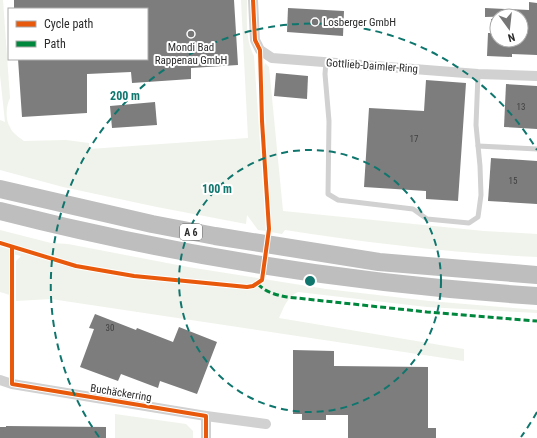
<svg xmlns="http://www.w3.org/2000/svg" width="537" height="438" font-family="'Roboto Condensed',sans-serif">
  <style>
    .green { fill: #f0f3eb }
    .building { fill: #7d7d7d }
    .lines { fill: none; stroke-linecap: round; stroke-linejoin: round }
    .service { stroke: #d1d1d1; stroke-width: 5 }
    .minor { stroke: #d1d1d1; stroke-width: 10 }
    .motorway { stroke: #bebebe; stroke-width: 18 }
    .quiet { stroke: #00873e; stroke-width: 3; stroke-dasharray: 6 3; stroke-linecap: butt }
    .cycleway-casing { stroke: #fff; stroke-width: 6 }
    .cycleway { stroke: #e8590c; stroke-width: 4 }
    .ring { fill: none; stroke: #0f766e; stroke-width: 2; stroke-dasharray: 7 5 }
    .poi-dot { fill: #767676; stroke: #fff; stroke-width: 1.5 }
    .labels { text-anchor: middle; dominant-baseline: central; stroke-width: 4; stroke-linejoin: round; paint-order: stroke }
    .number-label { font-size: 9px; fill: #404040 }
    .shield { fill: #fff; stroke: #6b6b6b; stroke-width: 1 }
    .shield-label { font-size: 10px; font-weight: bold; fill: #2c2c2c }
    .poi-label { font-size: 11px; fill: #2c2c2c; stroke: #fff; text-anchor: start }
    .street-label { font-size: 11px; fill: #2c2c2c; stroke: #fff }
    .centre { fill: #0f766e; stroke: #fff; stroke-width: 2 }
    .ring-label { font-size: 12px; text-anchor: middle; font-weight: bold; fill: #0f766e; stroke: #fff; stroke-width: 4; stroke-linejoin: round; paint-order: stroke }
  </style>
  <rect width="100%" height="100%" fill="#fff"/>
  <g class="green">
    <path d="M0 0H3L10 98C6 105 5 120 10 127 12 133 19 137 24 141L66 140 89 143V149L248 138 241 0H247C247 19 245 39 254 56L266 231 258 230 247 215 246 224 157 207 63 187 0 170V120L5 122 0 75Z"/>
    <path d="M265 63 269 67 283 211 484 231 537 234V257C453 253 369 243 285 230L282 234 271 232 263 71Z"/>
    <path d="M0 230 51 243 68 244 188 267 326 289 429 301 537 310V313L427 307 298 292C287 297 284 307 279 318L464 349V361L51 299 16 301V261L21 256 9 253 10 295 0 292Z"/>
    <polygon points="115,414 186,424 193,431 193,438 115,438"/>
  </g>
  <g class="building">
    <polygon points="14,0 234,0 238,65 191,68 191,79 132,83 131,72 87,74 87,113 22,117 18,59 147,59 147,9 14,9"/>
    <polygon points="529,2 537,3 537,55 512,54 512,57 487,56 488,33 491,33 491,19 497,19 497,40 521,40 521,16 485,17 485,8 529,10"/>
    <polygon points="288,8 344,11 343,36 287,32"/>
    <polygon points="276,73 308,76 307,99 274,96"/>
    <polygon points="426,80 466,83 458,201 426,199 426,191 364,187 369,108 424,111"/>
    <polygon points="506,84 537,86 537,129 504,127"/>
    <polygon points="155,102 157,125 112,128 110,106"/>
    <polygon points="491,158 537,161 537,204 488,201"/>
    <polygon points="95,314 136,330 137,328 173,342 179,327 217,342 197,394 160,381 158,388 121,374 118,381 80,367 94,329 89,328"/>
    <polygon points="293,350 334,351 334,366 428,367 428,428 436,428 436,438 348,438 348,415 326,415 326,420 302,420 302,414 293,414"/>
    <polygon points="6,426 106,427 106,438 0,438 0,427 6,427"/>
  </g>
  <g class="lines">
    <g class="service">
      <polyline points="326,62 325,74 329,121 328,194 338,200 413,209 427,219 469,223 478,217 481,195 480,166 476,125 478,74"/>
      <polyline points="478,146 537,149"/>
    </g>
    <g class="minor">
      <polyline points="253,0 255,40 260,50 272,58 478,74 537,76"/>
      <polyline points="0,380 12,384 206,416 266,424"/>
      <polyline points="206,438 206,416"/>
    </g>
    <g class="motorway">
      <polyline points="0,189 152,224 215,236 379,262 537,275"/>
      <path d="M0 211C176 256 356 284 537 296"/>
    </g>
    <path class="quiet" d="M258 284C265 292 276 295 287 297L427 312 537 321"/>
    <g class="cycleway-casing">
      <g id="cycleway">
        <polyline points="0,243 76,266 134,276 247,287 253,286 262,280 269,229 262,121 260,50 255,40 253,0"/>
        <polyline points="12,247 12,384 206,416 206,438"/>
      </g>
    </g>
    <use href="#cycleway" class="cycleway"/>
  </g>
  <g class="ring">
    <circle cx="310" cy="281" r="131"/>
    <path d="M537 412A262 262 0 0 1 521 437M99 437A262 262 0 1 1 537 150"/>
  </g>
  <g class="poi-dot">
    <circle cx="315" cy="22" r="4"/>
    <circle cx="191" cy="34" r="4"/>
  </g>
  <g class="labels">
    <g class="number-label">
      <text x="521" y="107">13</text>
      <text x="414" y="139">17</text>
      <text x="513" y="181">15</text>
      <text x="110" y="328">30</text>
    </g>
    <rect class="shield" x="180" y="224" width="22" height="16" rx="3"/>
    <g class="shield-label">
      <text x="191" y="232">A 6</text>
    </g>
    <g class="poi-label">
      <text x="323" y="22">Losberger GmbH</text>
      <text x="191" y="47" text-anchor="middle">Mondi Bad<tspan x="191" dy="13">Rappenau GmbH</tspan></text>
    </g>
    <g class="street-label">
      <text transform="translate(372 66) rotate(4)">Gottlieb-Daimler-Ring</text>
      <text transform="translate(121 393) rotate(9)">Buchäckerring</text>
    </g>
  </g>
  <circle cx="310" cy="281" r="6" class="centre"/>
  <g class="ring-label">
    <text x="125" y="100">200 m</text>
    <text x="217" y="193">100 m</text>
  </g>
  <rect x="8" y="8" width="140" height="52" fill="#ffffff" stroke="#ababab"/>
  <rect x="16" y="21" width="20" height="6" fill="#e8590c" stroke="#ababab"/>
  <text x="44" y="28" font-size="12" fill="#2c2c2c">Cycle path</text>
  <rect x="16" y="41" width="20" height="6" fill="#00873e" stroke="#ababab"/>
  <text x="44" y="48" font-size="12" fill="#2c2c2c">Path</text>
  <g transform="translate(509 28) rotate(165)"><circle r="19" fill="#ffffff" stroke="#ababab"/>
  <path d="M0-3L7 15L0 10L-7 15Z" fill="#767676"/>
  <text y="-6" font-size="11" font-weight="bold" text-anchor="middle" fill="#2c2c2c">N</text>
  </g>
</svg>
